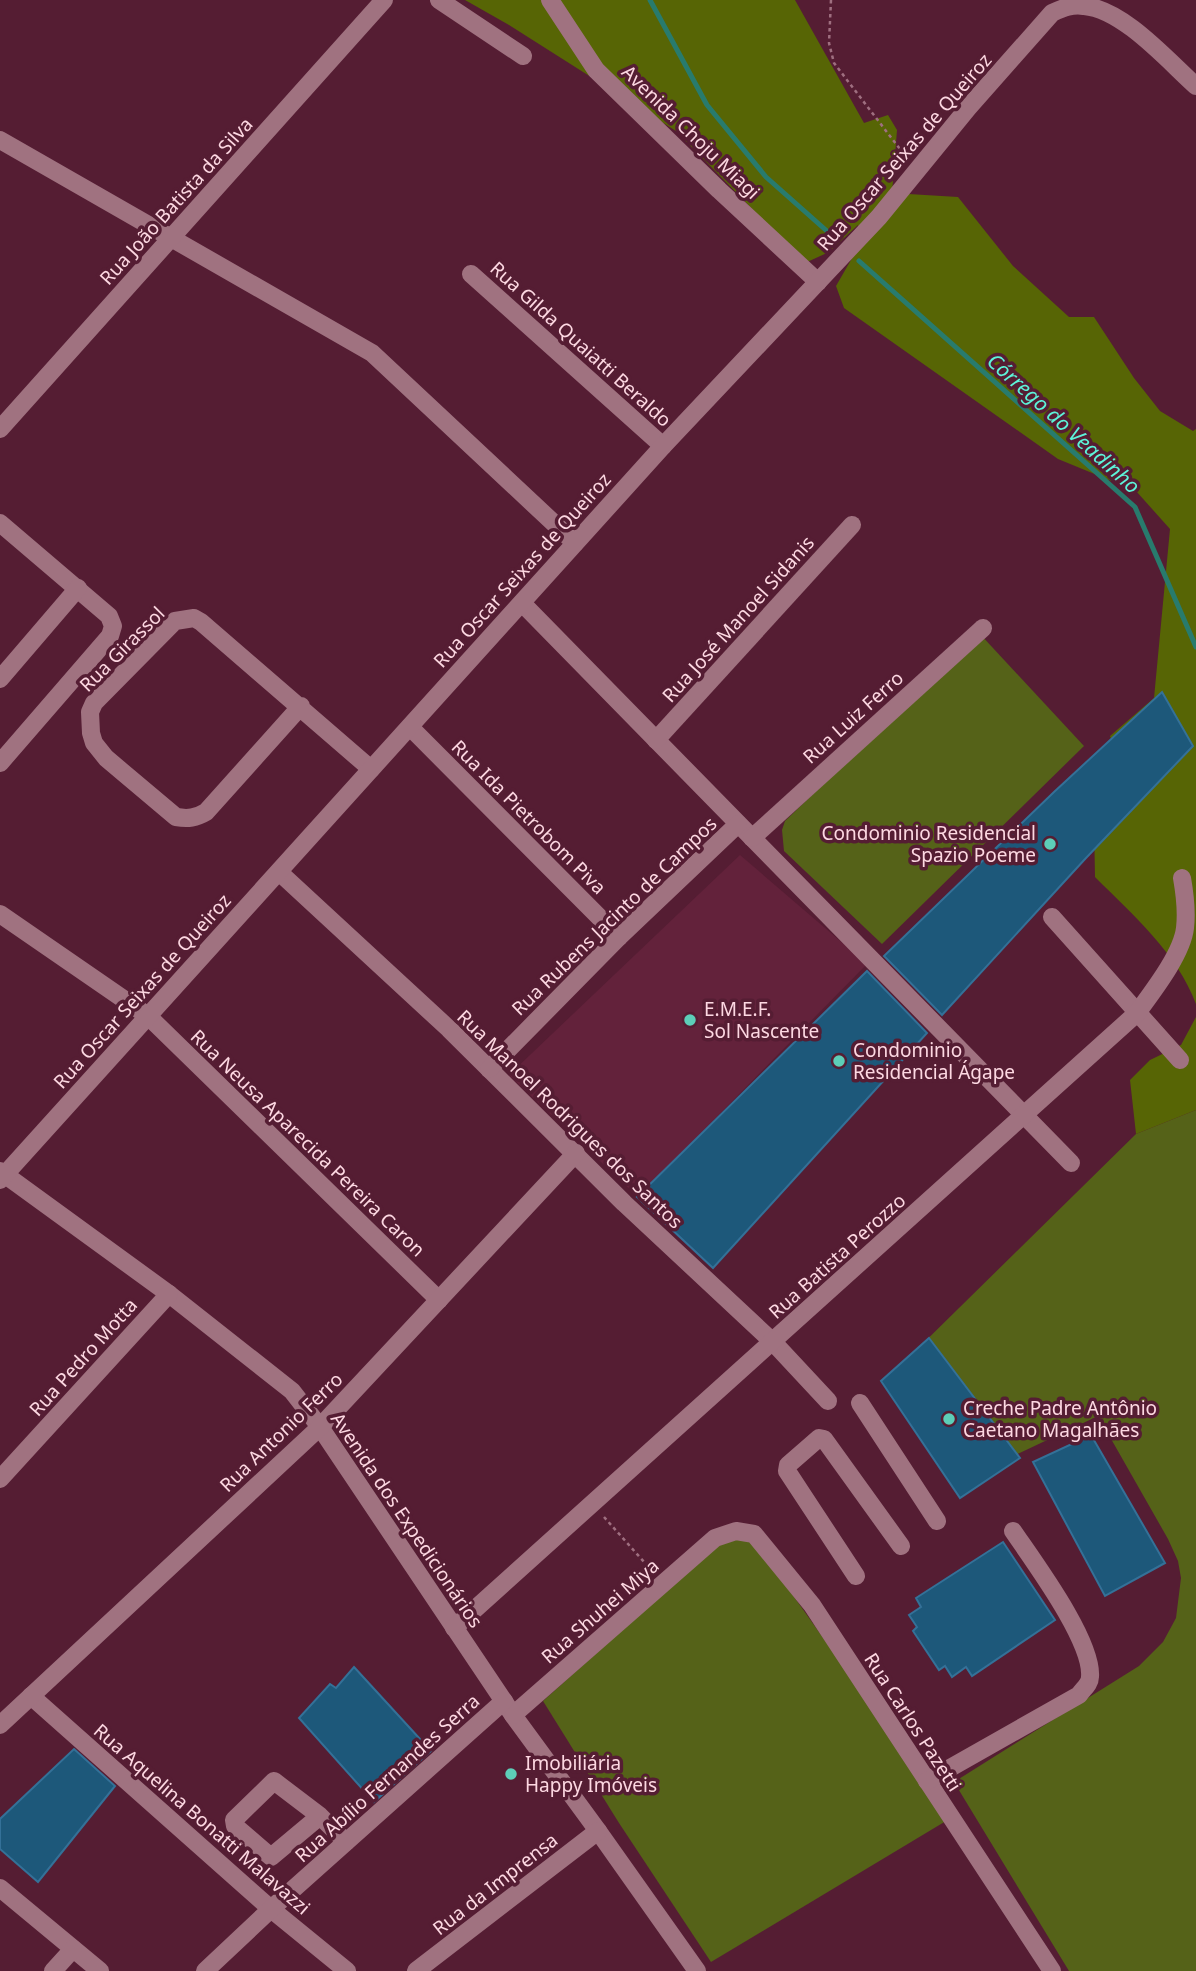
<svg xmlns="http://www.w3.org/2000/svg" width="1196" height="1971" font-family="'Noto Sans',sans-serif">
  <style>
    .built { fill: #63223b }
    .green { fill: #556218 }
    .forest { fill: #576505 }
    .lines { fill: none; stroke-linecap: round; stroke-linejoin: round }
    .stream { stroke: #287b6d; stroke-width: 5 }
    .building { fill: #1d587a; stroke: #347198; stroke-width: 2 }
    .path { stroke: #9f6f80; stroke-width: 2.5; stroke-dasharray: 3.5 3.5; stroke-linecap: butt }
    .minor { stroke: #a07280; stroke-width: 18 }
    .poi-dot { fill: #5dceb8; stroke: #551d33; stroke-width: 2.5 }
    .labels { text-anchor: middle; dominant-baseline: central; stroke-width: 7; stroke-linejoin: round; paint-order: stroke }
    .street-label { font-size: 19px; fill: #fdd8e2; stroke: #551d33 }
    .poi-label { font-size: 19px; fill: #fdd8e2; stroke: #551d33; text-anchor: start }
    .water-label { font-size: 21px; font-style: italic; fill: #5df4d9; stroke: #551d33 }
  </style>
  <rect width="100%" height="100%" fill="#551d33"/>
  <polygon class="built" points="740,855 867,964 638,1197 509,1075"/>
  <g class="green">
    <polygon points="980,634 1084,746 882,944 784,851 782,830 785,821"/>
    <polygon points="1196,1110 1196,1971 1069,1971 954,1782 1139,1666 1163,1642 1176,1618 1181,1578 1178,1561 1168,1539 1098,1416 990,1467 900,1366 1136,1134"/>
    <polygon points="735,1537 753,1539 951,1818 711,1962 619,1823 543,1701 717,1545"/>
  </g>
  <g class="forest">
    <path d="M465 0H795L864 123 888 115 897 130 892 193 958 197 1013 266 1069 317H1094L1134 378 1160 411 1193 431 1196 429V1004C1177 953 1133 915 1095 877L1094 823 1122 771 1110 736 1154 698 1170 529 1136 491 1058 459 844 308 836 286 859 246 858 225 829 252 805 263 676 131 509 25Z"/>
    <polygon points="1196,1017 1196,1110 1136,1134 1130,1080 1150,1060 1181,1045"/>
  </g>
  <g class="lines">
    <g class="stream">
      <polyline points="650,0 707,105 766,177 837,240"/>
      <polyline points="859,261 1135,507 1196,647"/>
    </g>
  </g>
  <g class="building">
    <polygon points="1162,692 1193,746 1086,858 942,1015 884,956 1054,792"/>
    <polygon points="867,971 927,1033 713,1268 637,1197"/>
    <polygon points="929,1338 1020,1458 960,1498 881,1381"/>
    <polygon points="1091,1435 1165,1563 1105,1596 1033,1462"/>
    <polygon points="1003,1542 1055,1620 972,1676 966,1667 952,1677 945,1666 939,1670 913,1631 917,1627 909,1615 921,1607 916,1598"/>
    <polygon points="354,1667 431,1751 374,1802 299,1718 330,1684 336,1688"/>
    <polygon points="74,1749 115,1786 38,1882 0,1849 0,1819"/>
  </g>
  <g class="lines">
    <g class="path">
      <polyline points="831,0 829,43 834,63 906,157"/>
      <polyline points="604,1517 653,1572"/>
    </g>
    <g class="minor">
      <polyline points="439,0 523,56"/>
      <polyline points="550,0 596,70 719,190 818,282"/>
      <polyline points="0,140 372,353 575,543"/>
      <polyline points="471,274 663,446"/>
      <polyline points="0,429 384,0"/>
      <polyline points="0,523 109,616 113,626 110,636 0,763"/>
      <polyline points="522,603 1071,1163"/>
      <polyline points="0,679 78,588"/>
      <path d="M301 706 206 812C196 818 188 819 176 817L106 758 94 743 91 733 90 712 94 703 175 621 194 618 201 622 371 769"/>
      <polyline points="410,727 619,937"/>
      <polyline points="656,740 852,525"/>
      <polyline points="752,838 983,628"/>
      <polyline points="279,872 449,1029 624,1203 773,1342 828,1401"/>
      <polyline points="0,914 148,1016 439,1300"/>
      <polyline points="1052,917 1180,1060"/>
      <polyline points="489,1069 619,937 738,824"/>
      <polyline points="0,1171 169,1294 292,1391 320,1427 513,1715 598,1831 697,1971"/>
      <path d="M0 1180 663 446 879 217 968 108 1052 13C1063 8 1072 4 1084 6 1123 9 1168 61 1196 86"/>
      <polyline points="860,1403 937,1521"/>
      <polyline points="0,1479 169,1294"/>
      <polyline points="856,1576 787,1471 788,1465 819,1438 824,1439 901,1546"/>
      <path d="M454 1628 1137 1013C1153 991 1182 954 1185 928 1187 911 1185 895 1182 878"/>
      <polyline points="31,1696 271,1909 347,1971"/>
      <polyline points="513,1715 715,1538 736,1531 754,1534 812,1605 1052,1971"/>
      <polyline points="0,1725 320,1427 576,1153"/>
      <path d="M927 1781 1079 1695C1083 1689 1090 1684 1090 1677 1093 1641 1034 1562 1013 1531"/>
      <polyline points="320,1816 271,1857 235,1826 234,1820 274,1781 320,1816 346,1842"/>
      <polyline points="0,1888 100,1971"/>
      <polyline points="53,1971 73,1949"/>
      <polyline points="205,1971 271,1909 504,1701"/>
      <polyline points="416,1971 598,1831"/>
    </g>
  </g>
  <g class="poi-dot">
    <circle cx="1050" cy="844" r="7"/>
    <circle cx="690" cy="1020" r="7"/>
    <circle cx="839" cy="1061" r="7"/>
    <circle cx="949" cy="1419" r="7"/>
    <circle cx="511" cy="1774" r="7"/>
  </g>
  <g class="labels">
    <g class="street-label">
      <text transform="translate(691 132) rotate(44)">Avenida Choju Miagi</text>
      <text transform="translate(904 152) rotate(-49)">Rua Oscar Seixas de Queiroz</text>
      <text transform="translate(176 201) rotate(-48)">Rua João Batista da Silva</text>
      <text transform="translate(581 344) rotate(42)">Rua Gilda Quaiatti Beraldo</text>
      <text transform="translate(522 570) rotate(-48)">Rua Oscar Seixas de Queiroz</text>
      <text transform="translate(738 619) rotate(-48)">Rua José Manoel Sidanis</text>
      <text transform="translate(122 649) rotate(-45)">Rua Girassol</text>
      <text transform="translate(853 717) rotate(-42)">Rua Luiz Ferro</text>
      <text transform="translate(529 817) rotate(45)">Rua Ida Pietrobom Piva</text>
      <text transform="translate(614 916) rotate(-44)">Rua Rubens Jacinto de Campos</text>
      <text transform="translate(142 991) rotate(-48)">Rua Oscar Seixas de Queiroz</text>
      <text transform="translate(570 1119) rotate(44)">Rua Manoel Rodrigues dos Santos</text>
      <text transform="translate(308 1143) rotate(44)">Rua Neusa Aparecida Pereira Caron</text>
      <text transform="translate(837 1256) rotate(-42)">Rua Batista Perozzo</text>
      <text transform="translate(83 1357) rotate(-48)">Rua Pedro Motta</text>
      <text transform="translate(281 1432) rotate(-44)">Rua Antonio Ferro</text>
      <text transform="translate(407 1520) rotate(56)">Avenida dos Expedicionários</text>
      <text transform="translate(600 1611) rotate(-41)">Rua Shuhei Miya</text>
      <text transform="translate(913 1722) rotate(57)">Rua Carlos Pazetti</text>
      <text transform="translate(387 1778) rotate(-42)">Rua Abílio Fernandes Serra</text>
      <text transform="translate(202 1819) rotate(41)">Rua Aquelina Bonatti Malavazzi</text>
      <text transform="translate(495 1884) rotate(-38)">Rua da Imprensa</text>
    </g>
    <g class="poi-label">
      <text x="1036" y="833" text-anchor="end">Condominio Residencial<tspan x="1036" dy="22">Spazio Poeme</tspan></text>
      <text x="704" y="1009">E.M.E.F.<tspan x="704" dy="22">Sol Nascente</tspan></text>
      <text x="853" y="1050">Condominio<tspan x="853" dy="22">Residencial Ágape</tspan></text>
      <text x="963" y="1408">Creche Padre Antônio<tspan x="963" dy="22">Caetano Magalhães</tspan></text>
      <text x="525" y="1763">Imobiliária<tspan x="525" dy="22">Happy Imóveis</tspan></text>
    </g>
    <g class="water-label">
      <text transform="translate(1064 423) rotate(42)">Córrego do Veadinho</text>
    </g>
  </g>
</svg>
